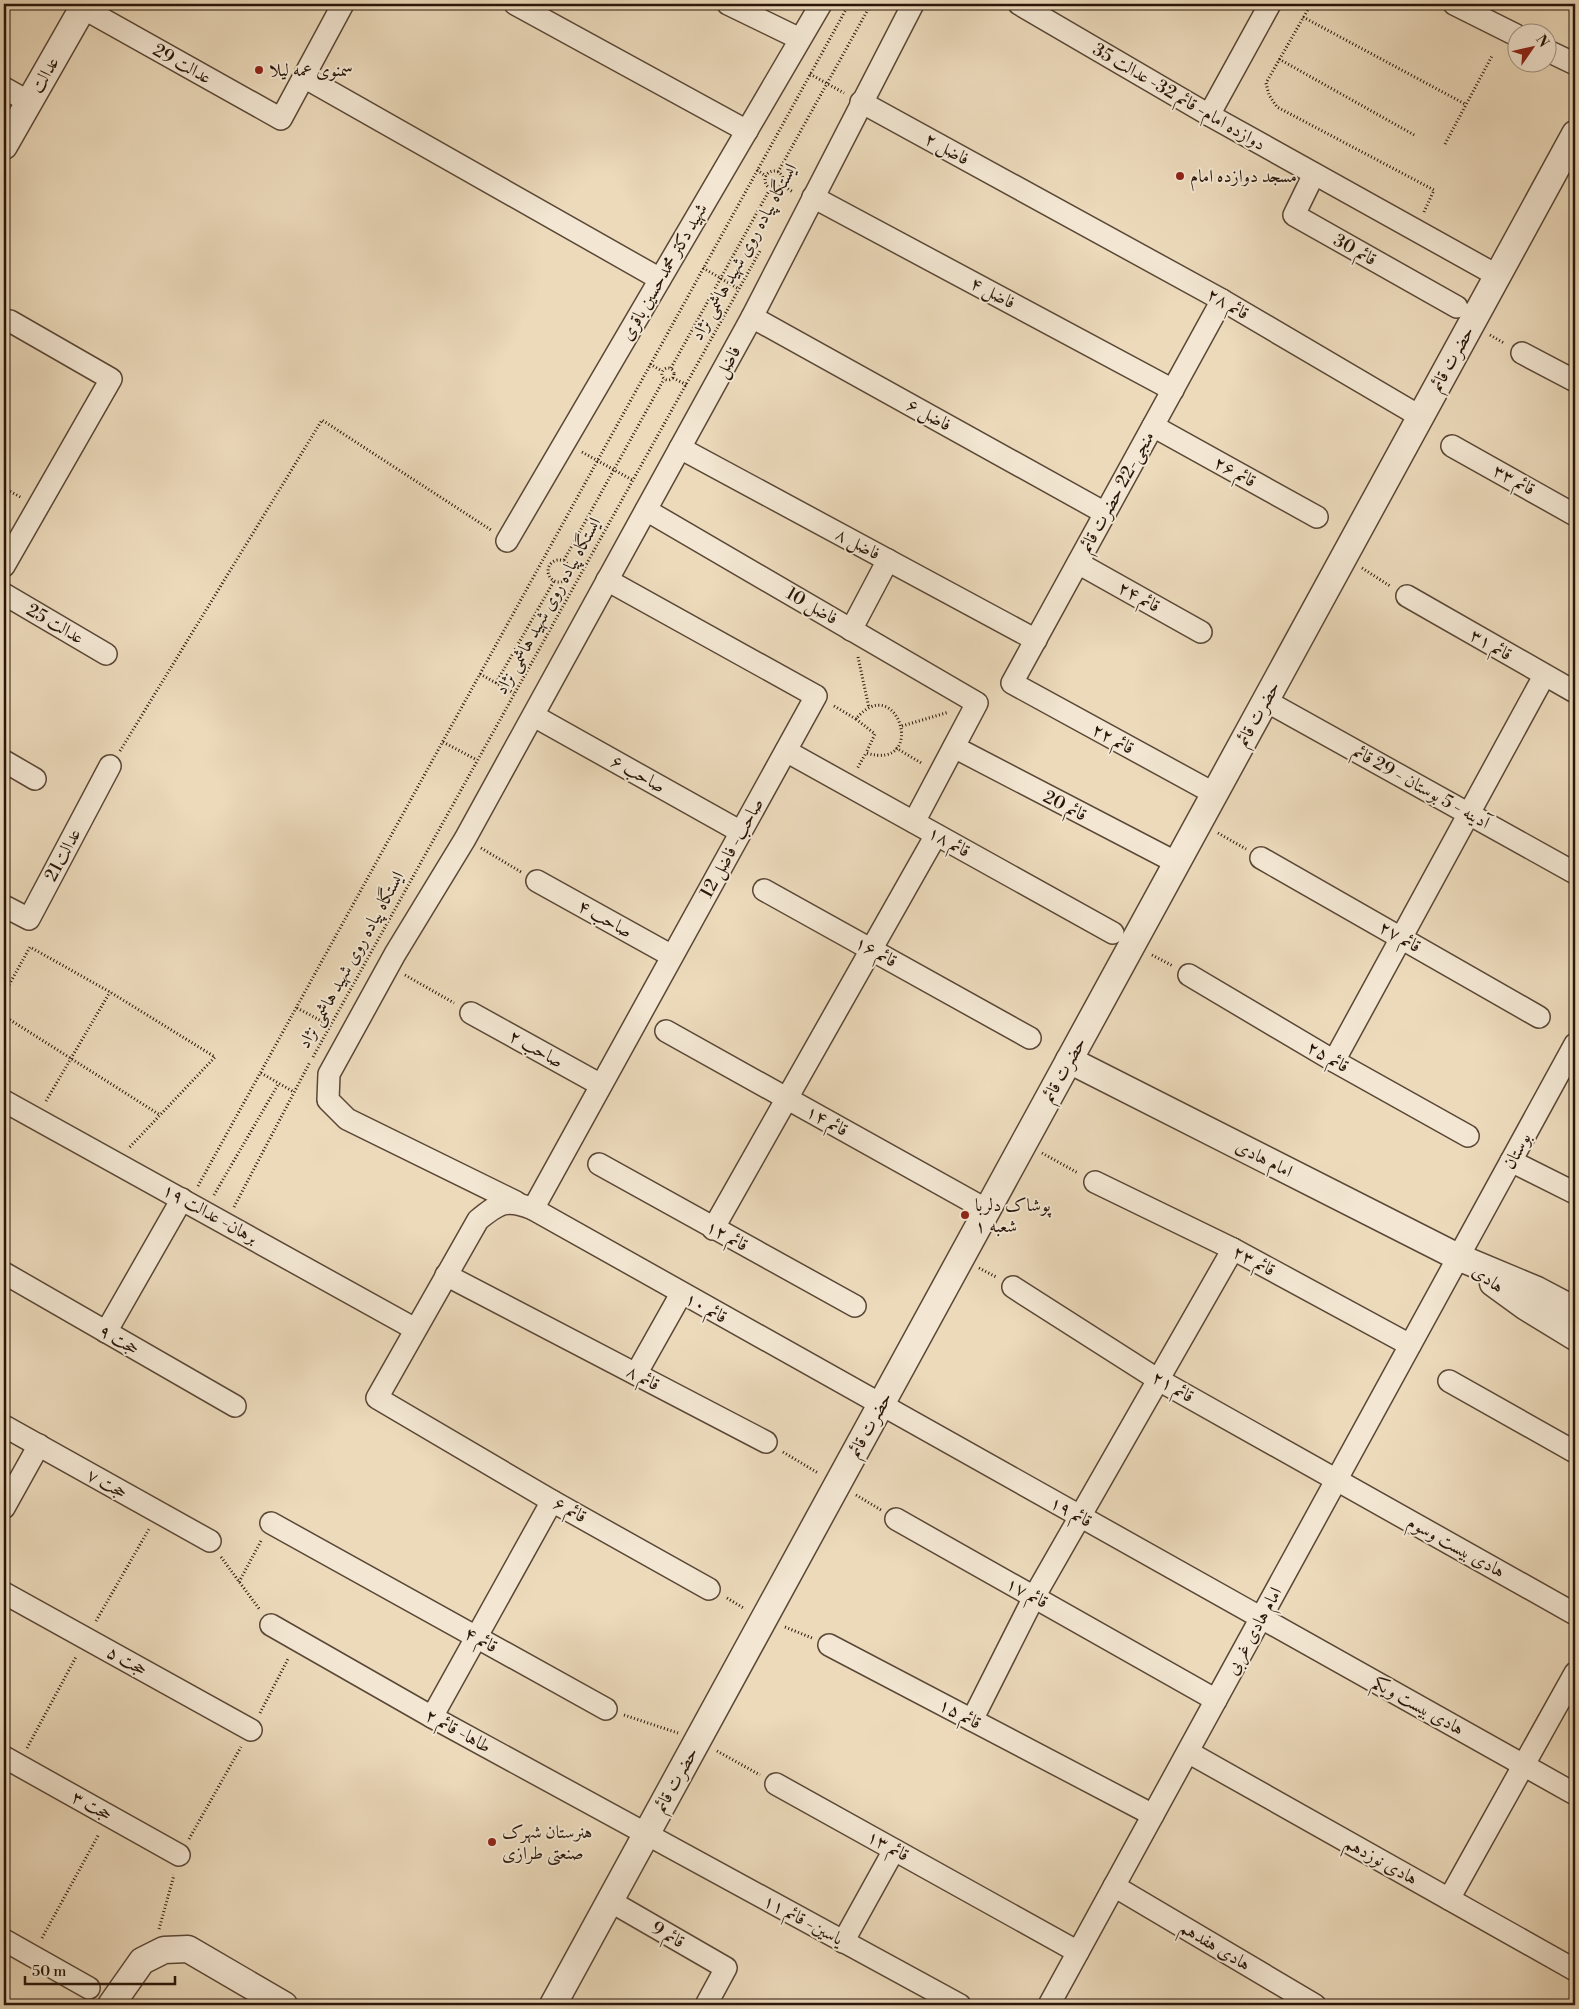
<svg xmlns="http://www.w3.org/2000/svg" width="1579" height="2009" font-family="'Libre Bodoni',Amiri,serif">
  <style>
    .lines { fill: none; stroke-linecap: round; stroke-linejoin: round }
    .minor-casing { stroke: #5a4736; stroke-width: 24 }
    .tertiary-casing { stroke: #5a4736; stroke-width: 29 }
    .path { stroke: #29160a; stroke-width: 3; stroke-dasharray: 1 2.5; stroke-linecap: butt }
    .minor { stroke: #f3e7d3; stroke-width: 21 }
    .tertiary { stroke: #f3e7d3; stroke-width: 26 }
    .poi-dot { fill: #8f2418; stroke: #f3e7d3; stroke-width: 2 }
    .labels { text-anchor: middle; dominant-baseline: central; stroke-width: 4; stroke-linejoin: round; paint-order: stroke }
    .street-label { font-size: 18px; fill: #29160a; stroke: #f3e7d3 }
    .poi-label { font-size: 18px; fill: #29160a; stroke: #f3e7d3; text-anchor: start }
  </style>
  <rect width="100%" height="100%" fill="#ecdabb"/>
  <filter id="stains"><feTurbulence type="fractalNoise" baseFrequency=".004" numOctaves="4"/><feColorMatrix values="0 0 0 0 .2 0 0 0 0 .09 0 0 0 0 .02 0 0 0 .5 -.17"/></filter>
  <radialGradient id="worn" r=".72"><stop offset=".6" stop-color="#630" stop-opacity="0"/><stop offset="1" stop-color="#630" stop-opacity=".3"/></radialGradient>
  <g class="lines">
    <g class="minor-casing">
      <g id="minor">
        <polyline points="515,4 747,131"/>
        <polyline points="728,4 800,39"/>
        <polyline points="1019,4 1209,115 1498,276"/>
        <polyline points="1454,4 1516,35"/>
        <polyline points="83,8 281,119 343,4"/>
        <polyline points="1546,50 1575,64"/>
        <polyline points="304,77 660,279"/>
        <polyline points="4,88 29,102"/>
        <polyline points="861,102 1222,300 1421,417"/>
        <polyline points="1209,115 1270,4"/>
        <polyline points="1314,174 1294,215 1457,307"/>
        <polyline points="813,197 1173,390"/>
        <polyline points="752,317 1105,513"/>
        <polyline points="1522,353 1575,381"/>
        <polyline points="1153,426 1317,517"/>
        <polyline points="1452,446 1575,515"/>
        <polyline points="680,448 1036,640"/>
        <polyline points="646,510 977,703 914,822"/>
        <polyline points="507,541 821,4"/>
        <polyline points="1078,563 1201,632"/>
        <polyline points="4,566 111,379 10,321"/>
        <polyline points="4,594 106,654"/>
        <polyline points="1407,596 1575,692"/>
        <polyline points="851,630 888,560"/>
        <polyline points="1266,701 1575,873"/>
        <polyline points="534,716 741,832"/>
        <polyline points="954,747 1177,863"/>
        <polyline points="786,751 1113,933"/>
        <polyline points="4,761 35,779"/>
        <polyline points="1215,794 1012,683 1222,300"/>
        <polyline points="1261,858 1539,1017"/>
        <polyline points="537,881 672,956"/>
        <polyline points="764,890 1030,1038"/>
        <polyline points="4,906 29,919 110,766"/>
        <polyline points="1189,975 1334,1061 1468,1136"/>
        <polyline points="471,1013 601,1085"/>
        <polyline points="666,1031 987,1210"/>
        <polyline points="1334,1061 1544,676"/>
        <polyline points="4,1101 415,1329"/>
        <polyline points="1511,1161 1575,1193"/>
        <polyline points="599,1164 855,1306"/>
        <polyline points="1095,1182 1233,1249 1410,1345"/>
        <polyline points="516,1202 347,1119 328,1100 329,1074 395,954 465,839 752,317 913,4"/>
        <polyline points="533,1209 816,696 607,580"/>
        <polyline points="713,1229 936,835"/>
        <polyline points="4,1273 235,1406"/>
        <polyline points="446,1275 766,1442"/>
        <polyline points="1013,1287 1157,1379 1575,1614"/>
        <polyline points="106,1332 182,1199"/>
        <polyline points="636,1374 681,1294"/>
        <polyline points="1449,1381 1575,1452"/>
        <polyline points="4,1426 210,1541"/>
        <polyline points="4,1508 39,1445"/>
        <polyline points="896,1519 1216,1700"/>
        <polyline points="271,1523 606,1709"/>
        <path d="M709 1589 552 1501 377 1398 478 1220C499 1203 506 1198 533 1209L1575 1794"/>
        <polyline points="4,1593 251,1730"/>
        <polyline points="271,1625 432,1717 960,2005"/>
        <polyline points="829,1645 1153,1815"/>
        <polyline points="432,1717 552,1501"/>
        <polyline points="972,1720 1034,1597 1233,1249"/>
        <polyline points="1188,1752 1575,1970"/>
        <polyline points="4,1757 179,1855"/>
        <polyline points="776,1784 1078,1952"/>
        <polyline points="1114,1886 1315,2005"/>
        <polyline points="1449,1899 1575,1673"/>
        <polyline points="610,1901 726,1968 706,2005"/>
        <polyline points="4,1940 89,1988"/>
        <polyline points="843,1942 894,1850"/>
        <polyline points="1049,2005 1575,1044"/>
      </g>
    </g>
    <g class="tertiary-casing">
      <g id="tertiary">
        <polyline points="4,146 85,4"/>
        <polyline points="1069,1060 1458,1257 1537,1290 1575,1310"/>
        <polyline points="1493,1283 1526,1307 1575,1337"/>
        <polyline points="111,2005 142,1961 164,1950 188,1949 284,2005"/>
        <polyline points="553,2005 1575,134"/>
      </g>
    </g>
    <g class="path">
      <polyline points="1311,4 1266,83 1269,95 1277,107 1434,190 1424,212"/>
      <polyline points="1303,17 1465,104"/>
      <polyline points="1279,59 1416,136"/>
      <polyline points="810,74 844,93"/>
      <polyline points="1445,144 1492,56"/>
      <polyline points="757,170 766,176"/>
      <circle cx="774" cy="180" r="9"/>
      <polyline points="778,172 871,4"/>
      <polyline points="782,185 793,192"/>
      <polyline points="703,268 739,289"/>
      <polyline points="1490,335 1504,343"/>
      <polyline points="650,364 662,371"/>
      <circle cx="668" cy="374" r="6"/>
      <polyline points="671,368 770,189"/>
      <polyline points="673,378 687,385"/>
      <polyline points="582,452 634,481"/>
      <polyline points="4,488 22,498"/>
      <circle cx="559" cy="571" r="11"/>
      <polyline points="564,560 664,379"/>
      <polyline points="1362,568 1390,586"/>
      <polyline points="858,657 869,708"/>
      <polyline points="480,674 514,693"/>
      <polyline points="496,683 554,581"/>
      <path d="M834 706 856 719C897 669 929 772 866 753L857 769"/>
      <polyline points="856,719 875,734 866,753"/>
      <polyline points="902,726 949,712"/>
      <polyline points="443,742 477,760"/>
      <polyline points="896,748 923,764"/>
      <polyline points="120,751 322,420 491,530"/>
      <polyline points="1218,833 1246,849"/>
      <polyline points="481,848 521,872"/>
      <polyline points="1152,955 1173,966"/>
      <polyline points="405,975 454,1003"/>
      <polyline points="4,994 30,947 110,992 215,1057 128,1149"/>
      <polyline points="297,1008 329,1025"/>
      <polyline points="4,1016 160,1115"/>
      <polyline points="313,1057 760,251"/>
      <polyline points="261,1073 294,1092"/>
      <polyline points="46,1101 110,992"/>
      <polyline points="1042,1153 1078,1173"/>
      <polyline points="198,1186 849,4"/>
      <polyline points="214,1195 279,1083"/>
      <polyline points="234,1207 310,1062"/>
      <polyline points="979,1268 996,1277"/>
      <polyline points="783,1452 818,1473"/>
      <polyline points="856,1495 881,1510"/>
      <polyline points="221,1557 260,1610"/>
      <polyline points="239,1582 261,1541"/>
      <polyline points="727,1598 745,1609"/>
      <polyline points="96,1621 149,1529"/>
      <polyline points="785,1627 812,1638"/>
      <polyline points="260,1713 288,1659"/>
      <polyline points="624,1715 678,1733"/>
      <polyline points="27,1748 76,1657"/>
      <polyline points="717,1751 760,1775"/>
      <polyline points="4,1790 8,1782"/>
      <polyline points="189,1839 241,1747"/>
      <polyline points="159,1929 174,1875"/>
      <polyline points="42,1938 99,1834"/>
    </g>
    <use href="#minor" class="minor"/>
    <use href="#tertiary" class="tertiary"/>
  </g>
  <g class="poi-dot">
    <circle cx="259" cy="70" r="5"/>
    <circle cx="1180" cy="176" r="5"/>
    <circle cx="965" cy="1215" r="5"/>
    <circle cx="492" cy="1842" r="5"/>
  </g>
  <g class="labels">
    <g class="street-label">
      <text transform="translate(182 64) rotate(29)">عدالت 29</text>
      <text transform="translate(45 75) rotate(-60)">عدالت</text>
      <text transform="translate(1179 97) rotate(30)">دوازده امام- قائم 32- عدالت 35</text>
      <text transform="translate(947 149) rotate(29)">فاضل ۲</text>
      <text transform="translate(1355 250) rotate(29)">قائم 30</text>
      <text transform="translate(744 252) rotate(-61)">ایستگاه پیاده روی شهید هاشمی نژاد</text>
      <text transform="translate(664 272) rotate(-60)">شهید دکتر محمدحسین باقری</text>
      <text transform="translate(993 293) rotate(28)">فاضل ۴</text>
      <text transform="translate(1228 304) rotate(30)">قائم ۲۸</text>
      <text transform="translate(1452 359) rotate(-61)">حضرت قائم</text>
      <text transform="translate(728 362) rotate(-61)">فاضل</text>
      <text transform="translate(929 415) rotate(29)">فاضل ۶</text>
      <text transform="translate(1235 472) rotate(29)">قائم ۲۶</text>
      <text transform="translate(1514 480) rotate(29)">قائم ۳۳</text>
      <text transform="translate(1117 492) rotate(-61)">منجی-22 حضرت قائم</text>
      <text transform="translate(858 544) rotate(28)">فاضل ۸</text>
      <text transform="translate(1139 597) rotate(29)">قائم ۲۴</text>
      <text transform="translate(548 606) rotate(-61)">ایستگاه پیاده روی شهید هاشمی نژاد</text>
      <text transform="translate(812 606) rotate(30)">فاضل 10</text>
      <text transform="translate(55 624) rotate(30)">عدالت 25</text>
      <text transform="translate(1491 645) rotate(30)">قائم ۳۱</text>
      <text transform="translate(1258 714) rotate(-61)">حضرت قائم</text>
      <text transform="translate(1113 739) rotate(29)">قائم ۲۲</text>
      <text transform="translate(638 774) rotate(29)">صاحب ۶</text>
      <text transform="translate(1421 787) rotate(29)">آدینه - 5 بوستان - 29 قائم</text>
      <text transform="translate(1065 806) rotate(27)">قائم 20</text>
      <text transform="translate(949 842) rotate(29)">قائم ۱۸</text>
      <text transform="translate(732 848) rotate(-61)">صاحب- فاضل 12</text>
      <text transform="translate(63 855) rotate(-62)">21عدالت</text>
      <text transform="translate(605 919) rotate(29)">صاحب ۴</text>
      <text transform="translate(1400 937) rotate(30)">قائم ۲۷</text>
      <text transform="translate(876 952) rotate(29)">قائم ۱۶</text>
      <text transform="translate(351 960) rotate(-61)">ایستگاه پیاده روی شهید هاشمی نژاد</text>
      <text transform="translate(536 1049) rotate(29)">صاحب ۲</text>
      <text transform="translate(1328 1057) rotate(30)">قائم ۲۵</text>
      <text transform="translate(1064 1070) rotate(-61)">حضرت قائم</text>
      <text transform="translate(827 1121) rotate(29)">قائم ۱۴</text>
      <text transform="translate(1517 1151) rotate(-61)">بوستان</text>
      <text transform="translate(1264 1159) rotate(27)">امام هادی</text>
      <text transform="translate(210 1214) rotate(29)">برهان- عدالت ۱۹</text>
      <text transform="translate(727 1236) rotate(29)">قائم ۱۲</text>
      <text transform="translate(1254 1261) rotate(28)">قائم ۲۳</text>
      <text transform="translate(1488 1279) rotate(36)">هادی</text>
      <text transform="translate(706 1308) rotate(29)">قائم ۱۰</text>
      <text transform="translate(119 1340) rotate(30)">حجت ۹</text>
      <text transform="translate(643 1378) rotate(28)">قائم ۸</text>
      <text transform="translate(1173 1387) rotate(30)">قائم ۲۱</text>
      <text transform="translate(870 1425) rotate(-61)">حضرت قائم</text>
      <text transform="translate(107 1484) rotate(29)">حجت ۷</text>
      <text transform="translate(570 1510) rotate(29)">قائم ۶</text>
      <text transform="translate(1071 1512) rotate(29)">قائم ۱۹</text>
      <text transform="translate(1456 1547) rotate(29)">هادی بیست وسوم</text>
      <text transform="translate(1027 1593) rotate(29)">قائم ۱۷</text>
      <text transform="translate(1254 1631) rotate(-61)">امام هادی غربی</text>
      <text transform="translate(481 1640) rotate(29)">قائم ۴</text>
      <text transform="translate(127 1661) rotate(29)">حجت ۵</text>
      <text transform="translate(1418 1706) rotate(29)">هادی بیست ویکم</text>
      <text transform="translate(960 1714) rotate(28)">قائم ۱۵</text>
      <text transform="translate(458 1731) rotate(29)">طاها- قائم ۲</text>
      <text transform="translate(676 1780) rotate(-61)">حضرت قائم</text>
      <text transform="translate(92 1806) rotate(29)">حجت ۳</text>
      <text transform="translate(888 1846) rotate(29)">قائم ۱۳</text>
      <text transform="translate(1381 1861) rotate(29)">هادی نوزدهم</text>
      <text transform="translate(803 1920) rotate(28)">یاسین- قائم ۱۱</text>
      <text transform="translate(668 1935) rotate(30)">قائم 9</text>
      <text transform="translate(1215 1946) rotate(31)">هادی هفدهم</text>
    </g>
    <g class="poi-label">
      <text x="269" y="70">سمنوی عمه لیلا</text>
      <text x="1190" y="176">مسجد دوازده امام</text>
      <text x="975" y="1205">پوشاک دلربا<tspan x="975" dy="21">شعبه ۱</tspan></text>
      <text x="502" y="1832">هنرستان شهرک<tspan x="502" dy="21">صنعتی طرازی</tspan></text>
    </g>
  </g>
  <rect width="1579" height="2009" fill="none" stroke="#ecdabb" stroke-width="20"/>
  <rect x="5" y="5" width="1569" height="1999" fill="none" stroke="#29160a" stroke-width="2.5"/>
  <rect x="10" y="10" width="1559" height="1989" fill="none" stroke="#29160a"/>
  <g transform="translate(1532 48) rotate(56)"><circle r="24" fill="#f3e7d3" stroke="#a29383"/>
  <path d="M0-4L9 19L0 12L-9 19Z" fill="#8f2418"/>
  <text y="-8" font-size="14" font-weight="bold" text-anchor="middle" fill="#29160a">N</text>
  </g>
  <path d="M25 1976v8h150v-8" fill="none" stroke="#29160a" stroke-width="2.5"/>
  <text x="32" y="1976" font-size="15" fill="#29160a" stroke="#f3e7d3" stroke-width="4" paint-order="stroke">50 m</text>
  <rect width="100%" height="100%" filter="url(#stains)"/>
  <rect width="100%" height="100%" fill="url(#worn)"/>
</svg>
